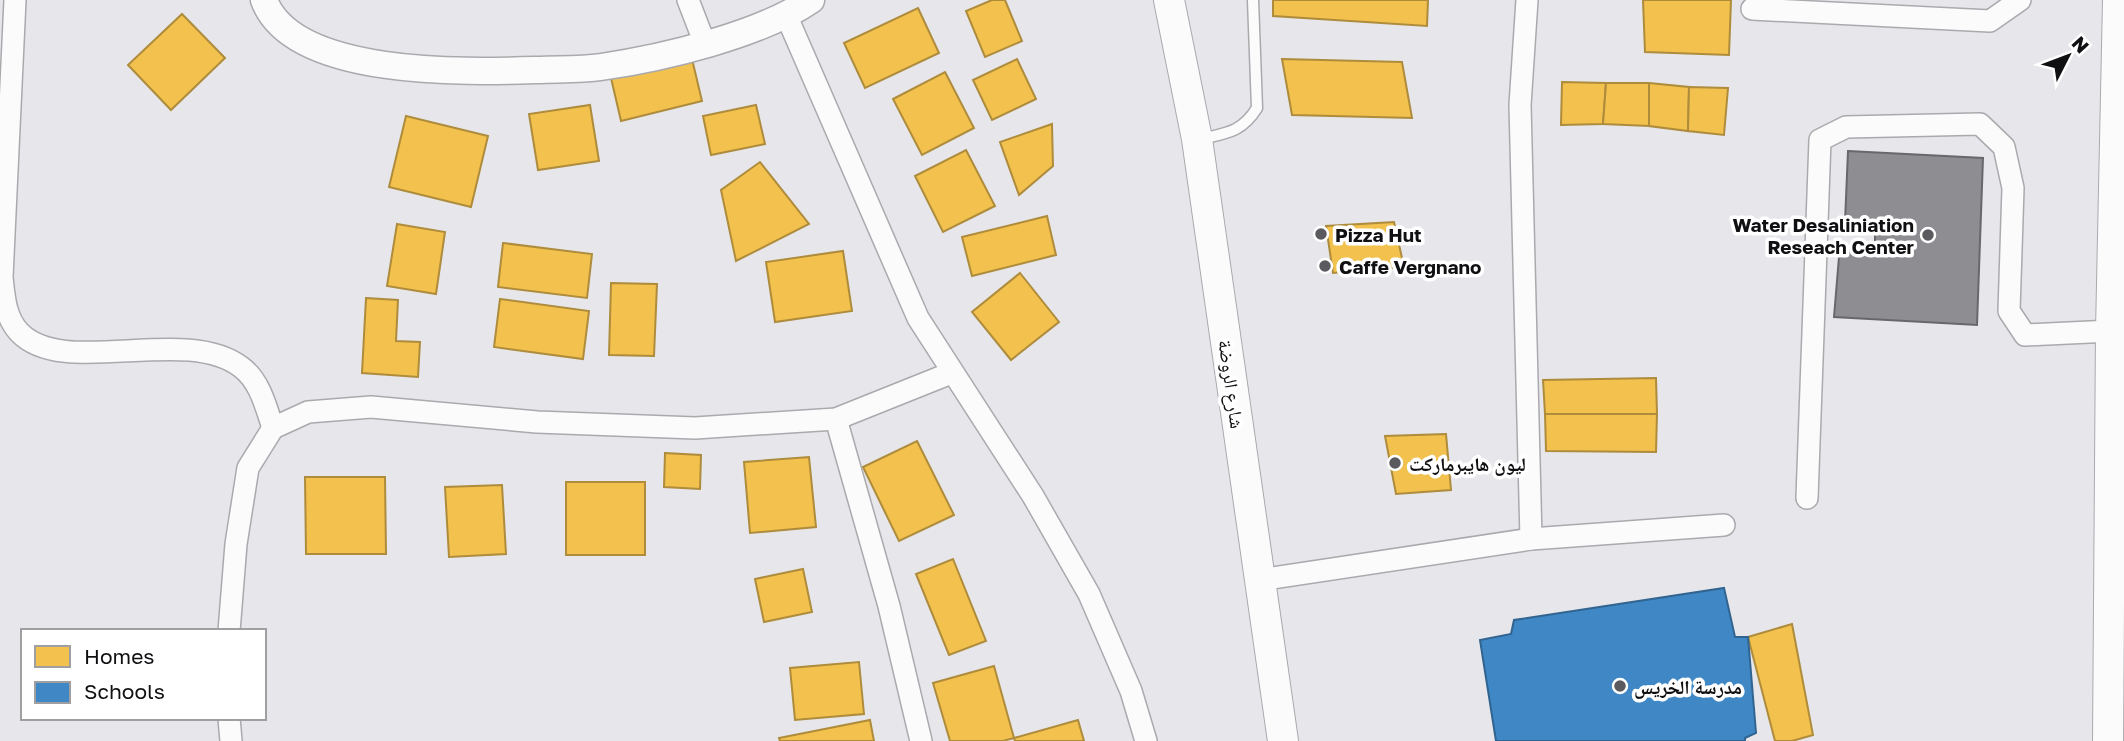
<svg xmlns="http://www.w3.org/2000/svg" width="2124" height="741" font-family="'Golos Text','Noto Naskh Arabic',sans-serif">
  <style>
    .homes { fill: #f2c14e; stroke: #ae8c3c; stroke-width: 2 }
    .schools { fill: #3f88c5; stroke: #316490; stroke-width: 2 }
    .industry { fill: #8d8d92; stroke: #68686c; stroke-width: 2 }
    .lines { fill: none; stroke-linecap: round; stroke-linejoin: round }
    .service-casing { stroke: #aaaaae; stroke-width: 13 }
    .minor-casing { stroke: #aaaaae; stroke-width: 24 }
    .tertiary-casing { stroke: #aaaaae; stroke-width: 29 }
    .secondary-casing { stroke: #aaaaae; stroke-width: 32 }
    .service { stroke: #fbfbfc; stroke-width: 10 }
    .minor { stroke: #fbfbfc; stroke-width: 21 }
    .tertiary { stroke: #fbfbfc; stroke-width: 26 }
    .secondary { stroke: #fbfbfc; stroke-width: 30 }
    .poi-dot { fill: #5b5b5f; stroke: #fff; stroke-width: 2.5 }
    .labels { text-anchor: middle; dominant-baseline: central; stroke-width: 7; stroke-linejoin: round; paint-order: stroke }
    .poi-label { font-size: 19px; font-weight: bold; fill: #101013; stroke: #fff; text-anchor: start }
    .street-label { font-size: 19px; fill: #101013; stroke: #fff }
  </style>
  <rect width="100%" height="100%" fill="#e6e6eb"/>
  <g class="homes">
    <polygon points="992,0 1005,0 1022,41 985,57 966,11"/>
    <polygon points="1273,0 1428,0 1427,26 1273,16"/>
    <polygon points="1643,0 1731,0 1729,55 1645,52"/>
    <polygon points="918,8 939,53 865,88 844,43"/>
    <polygon points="182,14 225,58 171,110 128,65"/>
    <polygon points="692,59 702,101 621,121 611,78"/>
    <polygon points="1017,59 1036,99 992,120 973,80"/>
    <polygon points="1282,59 1402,62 1412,118 1292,115"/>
    <polygon points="945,72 974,128 922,155 893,99"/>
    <polygon points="1562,82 1606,83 1603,124 1561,125"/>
    <polygon points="1606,83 1649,83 1649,126 1603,124"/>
    <polygon points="1649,83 1689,87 1688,131 1649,126"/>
    <polygon points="1689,87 1728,88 1724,135 1688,131"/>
    <polygon points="590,105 599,161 538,170 529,114"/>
    <polygon points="756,105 765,144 711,155 703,116"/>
    <polygon points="406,116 488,136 471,207 389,187"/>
    <polygon points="1052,124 1053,166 1019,195 1000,142"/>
    <polygon points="966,150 995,206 943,232 915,176"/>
    <polygon points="760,162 809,224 736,261 721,190"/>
    <polygon points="1047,216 1056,255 972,276 962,237"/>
    <polygon points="1394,222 1404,267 1333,273 1326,226"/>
    <polygon points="397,224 445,232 436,294 387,286"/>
    <polygon points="503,243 592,254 587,298 498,287"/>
    <polygon points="843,251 852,311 775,322 766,262"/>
    <polygon points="1020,273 1059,322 1011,360 972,312"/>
    <polygon points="611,283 657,284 654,356 609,355"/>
    <polygon points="366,298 398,300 396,341 420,342 418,377 362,373"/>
    <polygon points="500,299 589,311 583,359 494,347"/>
    <polygon points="1656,378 1657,414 1545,414 1543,380"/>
    <polygon points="1545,414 1657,414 1656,452 1546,451"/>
    <polygon points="1446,434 1451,490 1396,494 1385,436"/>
    <polygon points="917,441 954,515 899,541 863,467"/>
    <polygon points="665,453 701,455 700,489 664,487"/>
    <polygon points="809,457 816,527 750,533 744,462"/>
    <polygon points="305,477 385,477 386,554 306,554"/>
    <rect x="566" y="482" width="79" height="73"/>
    <polygon points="502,485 506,554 449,557 445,487"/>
    <polygon points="953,559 986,641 949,655 916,574"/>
    <polygon points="803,569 812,612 764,622 755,579"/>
    <polygon points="1792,624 1813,735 1792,741 1775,741 1748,637"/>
    <polygon points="859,662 864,714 795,720 790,668"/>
    <polygon points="994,666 1014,738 1003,741 950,741 933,683"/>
    <polygon points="870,720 874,741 780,741 779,738"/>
    <polygon points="1078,720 1084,741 1015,741 1014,738"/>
  </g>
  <polygon class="schools" points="1724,588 1735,637 1748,637 1756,733 1745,738 1745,741 1496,741 1480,640 1511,634 1514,620"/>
  <polygon class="industry" points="1848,151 1983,158 1977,325 1834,317 1840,245 1875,248 1875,225 1845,222"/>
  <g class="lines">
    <g class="service-casing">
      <path id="service" d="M1201 139C1227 133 1242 132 1257 108L1253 0"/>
    </g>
    <g class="minor-casing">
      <g id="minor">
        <path d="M15 0 2 277C4 296 5 317 19 332 63 379 185 324 241 367 260 381 266 407 273 428"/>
        <polyline points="688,0 705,44"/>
        <polyline points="1527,0 1520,105 1531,539"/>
        <polyline points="1752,9 1990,21 2020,0"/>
        <polyline points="787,17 918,318 1033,496 1089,594 1131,691 1146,741"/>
        <polyline points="836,419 889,606 921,741"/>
        <polyline points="1807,498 1820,140 1846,127 1980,124 2004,147 2013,188 2009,311 2025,335 2111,331"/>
        <polyline points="1260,580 1531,539 1724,525"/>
        <polyline points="229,631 236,544 248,468 273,428 308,412 371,407 537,422 695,428 836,419 951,373"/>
        <polyline points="229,718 231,741"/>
      </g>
    </g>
    <g class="tertiary-casing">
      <path id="tertiary" d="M264 0C293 78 469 72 537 70 558 69 580 70 601 67 663 58 760 35 811 0"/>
    </g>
    <g class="secondary-casing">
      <g id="secondary">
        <polyline points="1169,0 1197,139 1283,741"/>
        <polyline points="2108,741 2111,331 2118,0"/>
      </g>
    </g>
    <use href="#service" class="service"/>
    <use href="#minor" class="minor"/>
    <use href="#tertiary" class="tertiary"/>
    <use href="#secondary" class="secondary"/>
  </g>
  <g class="poi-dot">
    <circle cx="1321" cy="234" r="7"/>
    <circle cx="1928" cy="235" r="7"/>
    <circle cx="1325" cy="266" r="7"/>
    <circle cx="1395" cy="463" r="7"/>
    <circle cx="1620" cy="686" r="7"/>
  </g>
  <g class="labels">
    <g class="poi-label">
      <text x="1914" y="224" text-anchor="end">Water Desaliniation<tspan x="1914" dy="22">Reseach Center</tspan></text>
      <text x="1335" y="234">Pizza Hut</text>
      <text x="1339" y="266">Caffe Vergnano</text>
      <text x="1409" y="463">ليون هايبرماركت</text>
      <text x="1634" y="686">مدرسة الخريس</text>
    </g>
    <g class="street-label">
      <text transform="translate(1232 384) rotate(82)">شارع الروضة</text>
    </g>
  </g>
  <rect x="21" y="629" width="245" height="91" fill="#ffffff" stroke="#9f9fa1" stroke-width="2"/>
  <rect x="35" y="646" width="35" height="21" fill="#f2c14e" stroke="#9f9fa1" stroke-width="2"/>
  <text x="84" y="664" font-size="21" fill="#101013">Homes</text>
  <rect x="35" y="682" width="35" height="21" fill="#3f88c5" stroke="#9f9fa1" stroke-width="2"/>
  <text x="84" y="699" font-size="21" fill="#101013">Schools</text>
  <g transform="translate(2068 56) rotate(48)" stroke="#ffffff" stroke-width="5" paint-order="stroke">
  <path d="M0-5L12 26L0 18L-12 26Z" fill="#101013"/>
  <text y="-10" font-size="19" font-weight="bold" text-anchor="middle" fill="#101013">N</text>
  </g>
</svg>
